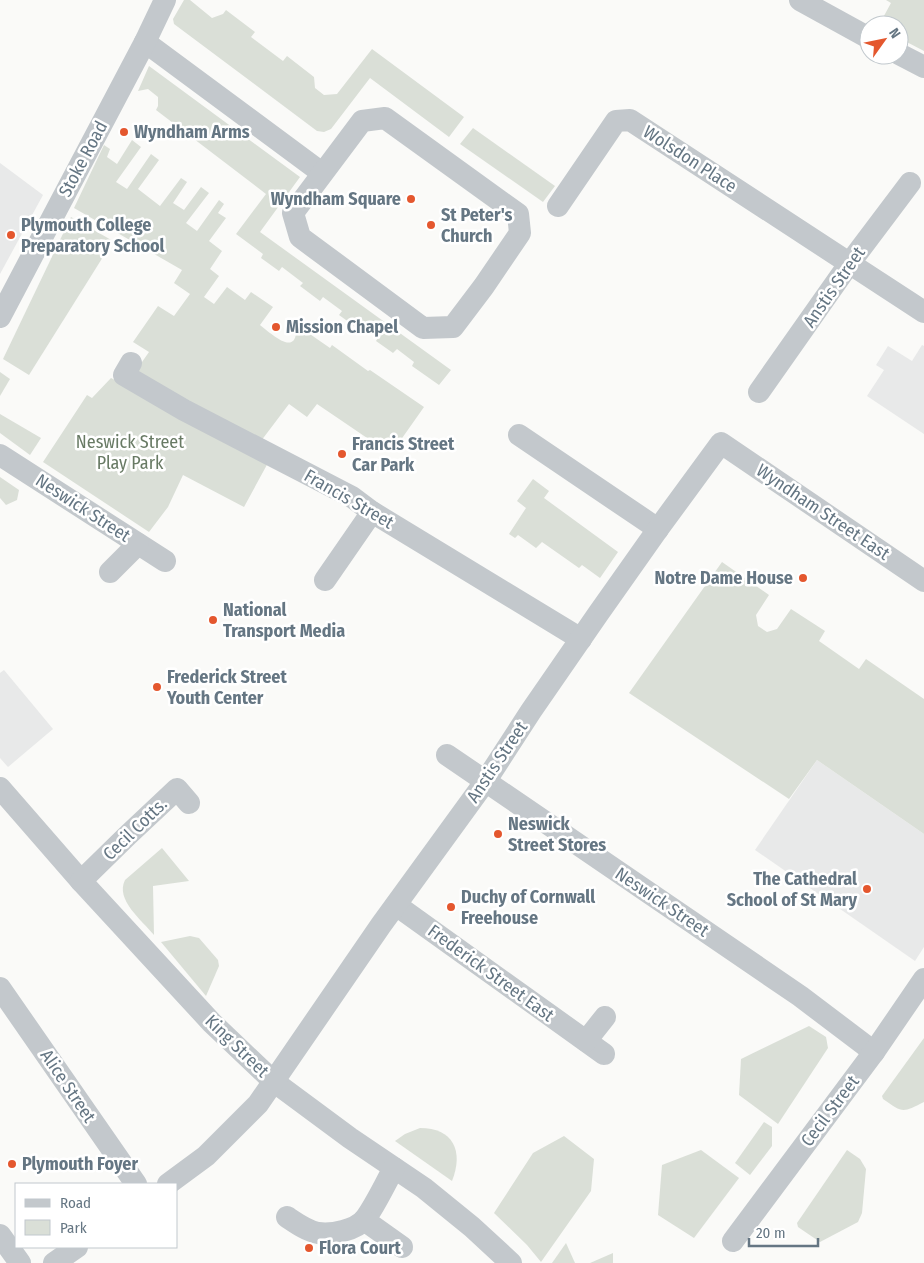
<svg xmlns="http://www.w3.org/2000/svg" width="924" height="1263" font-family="'Fira Sans Condensed',sans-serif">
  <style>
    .built { fill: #e8e9e9 }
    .green { fill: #dadfd7 }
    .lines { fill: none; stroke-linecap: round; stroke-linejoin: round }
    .minor { stroke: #c3c8cc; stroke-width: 22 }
    .poi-dot { fill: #e4572e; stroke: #fff; stroke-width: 2 }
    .labels { text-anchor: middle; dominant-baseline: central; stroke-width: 5; stroke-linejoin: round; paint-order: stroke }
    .poi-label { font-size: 18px; font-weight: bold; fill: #657683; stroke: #fff; text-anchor: start }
    .street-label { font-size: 18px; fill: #657683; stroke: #fff }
    .park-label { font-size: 18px; fill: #687a64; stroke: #fff }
  </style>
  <rect width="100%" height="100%" fill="#fafaf8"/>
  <g class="built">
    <polygon points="0,163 43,195 0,274"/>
    <polygon points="922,345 924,346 924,434 867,396 884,370 876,365 888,346 912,361"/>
    <polygon points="4,670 53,729 8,767 0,758 0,673"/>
    <polygon points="817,760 924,834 924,947 915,961 755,850"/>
  </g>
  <g class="green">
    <polygon points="184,0 190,0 212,18 223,14 226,10 255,32 251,37 283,61 287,56 314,77 315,88 324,95 337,94 372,49 464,117 449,137 370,78 331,129 324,132 317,131 174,24 173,19"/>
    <polygon points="886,0 924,0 924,51 899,38 899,25 879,25 891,3"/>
    <polygon points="149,66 300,177 260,232 451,370 439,385 412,366 414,362 397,349 393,353 376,341 379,336 361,323 357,328 339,315 342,311 323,297 320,301 300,286 303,283 282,267 279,271 261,258 263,254 236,234 266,194 156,110 158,106 158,97 148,89 138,91"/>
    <polygon points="473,128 555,186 543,202 460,144"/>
    <path d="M132 140 141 147 116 182 127 189 151 154 159 160 138 189 160 206 181 178 187 182 173 203 184 210 201 187 209 193 186 223 197 231 219 200 224 204 218 213 226 218 209 241 222 251 210 269 219 276 204 297 214 304 227 287 245 300 251 292 273 307 260 325C268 331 294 356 296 333L288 325 291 321 330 348 332 345 368 371 370 370 424 407 393 451 373 442 317 404 307 417 289 404 261 441 135 372 149 352 133 342 158 306 174 316 190 294 174 283 182 270 74 208 104 145 110 149 107 157 117 164Z"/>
    <polygon points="71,217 113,241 29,375 3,359"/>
    <polygon points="0,372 10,379 0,396"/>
    <polygon points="111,378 269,461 244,507 183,475 168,507 149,532 43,462 87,395 92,398"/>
    <polygon points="0,414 41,438 30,455 0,433"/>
    <polygon points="0,477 19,490 17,500 6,505 0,498"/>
    <polygon points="533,479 549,491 544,498 618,552 600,578 582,565 579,568 542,542 536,548 518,535 515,538 509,534 526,508 517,501"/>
    <polygon points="722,562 769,595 756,615 758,626 767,632 777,629 791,609 825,631 819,641 859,669 866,659 924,699 924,834 817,760 789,799 629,693"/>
    <path d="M162 848 189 881 153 886 154 935C142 920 115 900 125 880Z"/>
    <polygon points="190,936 199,938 218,960 219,966 206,996 161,942"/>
    <polygon points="809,1026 826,1037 828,1048 778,1124 739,1095 741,1059"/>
    <path d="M924 1038V1102C902 1113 903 1113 883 1099L882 1096Z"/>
    <polygon points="764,1122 772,1127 772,1146 750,1175 735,1163"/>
    <path d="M420 1128C453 1128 464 1151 452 1181L395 1141 405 1134Z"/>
    <polygon points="564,1136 594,1159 591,1191 541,1262 527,1245 494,1213 533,1153"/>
    <polygon points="701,1150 739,1178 694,1238 658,1215 662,1165"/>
    <polygon points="847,1150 860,1159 866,1169 862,1213 858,1222 820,1242 798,1227 797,1223"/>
    <polygon points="566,1243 575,1263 552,1263"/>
    <polygon points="613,1253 613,1263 590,1263"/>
  </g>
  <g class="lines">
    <g class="minor">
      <polyline points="800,0 869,38"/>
      <polyline points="145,42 322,173"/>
      <polyline points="899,54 924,67"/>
      <polygon points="385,118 518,214 520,233 484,286 453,327 423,328 300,237 293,213 362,121"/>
      <polyline points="558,206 616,121 630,120 924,312"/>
      <polyline points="0,317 145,42 165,0"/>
      <polyline points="131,363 124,375 184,410 352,497 372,512 581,639"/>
      <polyline points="759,392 849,264 910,183"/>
      <polyline points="519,435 658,529"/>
      <polyline points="0,455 165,561"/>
      <polyline points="110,572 138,544"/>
      <polyline points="325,580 372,512"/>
      <polyline points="447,755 800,996 874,1052"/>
      <polyline points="0,788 81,881 212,1023 273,1081 350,1138 424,1188 472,1227 511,1263"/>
      <polyline points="81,881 128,835 177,789 189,803"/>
      <polyline points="396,905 604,1054"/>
      <polyline points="0,988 136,1184"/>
      <polyline points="586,1041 605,1017"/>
      <polyline points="168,1184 206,1156 258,1104 381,925 485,782 531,711 598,614 658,529 721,443 924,581"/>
      <path d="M287 1217C296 1223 307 1231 318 1233 332 1235 356 1230 365 1219 376 1204 385 1184 394 1168"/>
      <polyline points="364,1220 402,1247"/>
      <polyline points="0,1235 20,1263"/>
      <polyline points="733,1241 874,1052 924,979"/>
      <polyline points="54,1263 77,1247"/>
    </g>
  </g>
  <g class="poi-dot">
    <circle cx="124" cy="132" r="5"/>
    <circle cx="411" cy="199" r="5"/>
    <circle cx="431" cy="225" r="5"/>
    <circle cx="11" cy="235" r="5"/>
    <circle cx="276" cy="327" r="5"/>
    <circle cx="342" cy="454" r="5"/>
    <circle cx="803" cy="578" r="5"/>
    <circle cx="213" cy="620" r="5"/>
    <circle cx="157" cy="687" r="5"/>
    <circle cx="498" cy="834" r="5"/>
    <circle cx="867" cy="889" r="5"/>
    <circle cx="451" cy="907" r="5"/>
    <circle cx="12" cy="1164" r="5"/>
    <circle cx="309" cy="1248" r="5"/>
  </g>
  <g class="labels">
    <g class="poi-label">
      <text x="134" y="132">Wyndham Arms</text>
      <text x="401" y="199" text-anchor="end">Wyndham Square</text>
      <text x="441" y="215">St Peter's<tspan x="441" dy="21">Church</tspan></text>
      <text x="21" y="225">Plymouth College<tspan x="21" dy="21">Preparatory School</tspan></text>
      <text x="286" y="327">Mission Chapel</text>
      <text x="352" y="444">Francis Street<tspan x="352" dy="21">Car Park</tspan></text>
      <text x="793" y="578" text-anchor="end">Notre Dame House</text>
      <text x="223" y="610">National<tspan x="223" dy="21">Transport Media</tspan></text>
      <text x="167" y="677">Frederick Street<tspan x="167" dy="21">Youth Center</tspan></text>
      <text x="508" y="824">Neswick<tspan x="508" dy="21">Street Stores</tspan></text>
      <text x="857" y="879" text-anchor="end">The Cathedral<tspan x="857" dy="21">School of St Mary</tspan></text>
      <text x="461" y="897">Duchy of Cornwall<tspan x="461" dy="21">Freehouse</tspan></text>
      <text x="22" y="1164">Plymouth Foyer</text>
      <text x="319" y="1248">Flora Court</text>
    </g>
    <g class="street-label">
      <text transform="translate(83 159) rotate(-62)">Stoke Road</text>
      <text transform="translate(690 159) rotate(33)">Wolsdon Place</text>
      <text transform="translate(834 287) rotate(-55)">Anstis Street</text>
      <text transform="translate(349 499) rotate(30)">Francis Street</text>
      <text transform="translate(83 508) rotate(33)">Neswick Street</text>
      <text transform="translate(823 512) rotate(34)">Wyndham Street East</text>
      <text transform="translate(497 762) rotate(-56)">Anstis Street</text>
      <text transform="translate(135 829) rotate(-44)">Cecil Cotts.</text>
      <text transform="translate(662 902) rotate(34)">Neswick Street</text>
      <text transform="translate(491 973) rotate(36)">Frederick Street East</text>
      <text transform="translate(237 1046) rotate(44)">King Street</text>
      <text transform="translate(68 1086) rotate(56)">Alice Street</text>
      <text transform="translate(830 1111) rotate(-53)">Cecil Street</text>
    </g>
    <g class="park-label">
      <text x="130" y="442">Neswick Street<tspan x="130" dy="21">Play Park</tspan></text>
    </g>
  </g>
  <rect x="15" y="1183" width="162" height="65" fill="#ffffff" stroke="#c1c8cd"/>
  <rect x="25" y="1199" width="25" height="8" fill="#c3c8cc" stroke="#c1c8cd"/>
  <text x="60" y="1208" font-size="15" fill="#657683">Road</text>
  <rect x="25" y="1220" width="25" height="15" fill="#dadfd7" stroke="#c1c8cd"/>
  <text x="60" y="1233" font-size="15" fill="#657683">Park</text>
  <g transform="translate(884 40) rotate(57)"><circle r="24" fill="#ffffff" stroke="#c1c8cd"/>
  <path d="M0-4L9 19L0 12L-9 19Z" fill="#e4572e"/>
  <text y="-8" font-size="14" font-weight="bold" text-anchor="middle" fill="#657683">N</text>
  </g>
  <path d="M749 1238v8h69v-8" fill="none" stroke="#657683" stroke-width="2.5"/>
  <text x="756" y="1238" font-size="15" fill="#657683" stroke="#ffffff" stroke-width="4" paint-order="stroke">20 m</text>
</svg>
